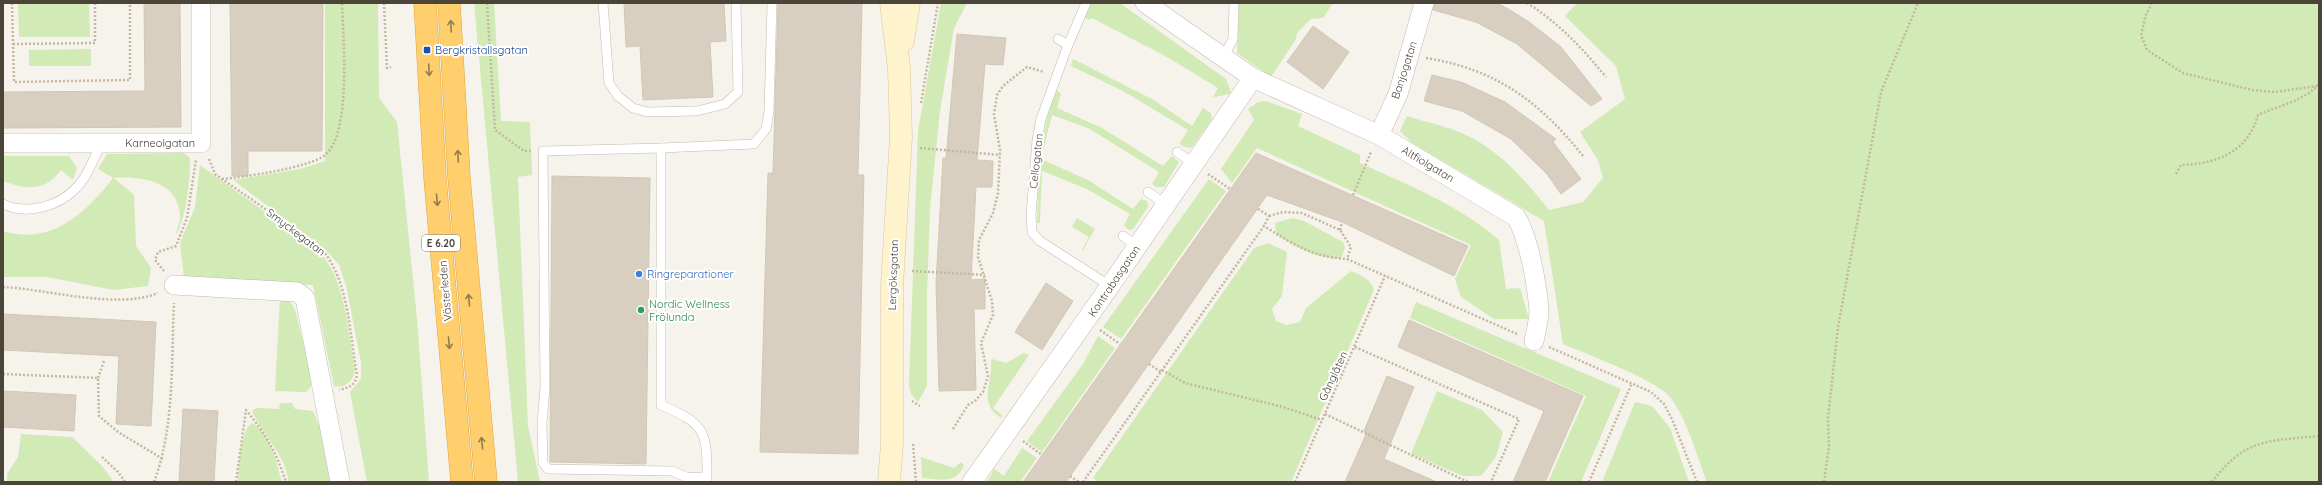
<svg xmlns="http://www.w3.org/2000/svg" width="2322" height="485" font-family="Quicksand,sans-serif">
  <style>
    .green { fill: #d2eab5 }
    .building { fill: #d8cfc1; stroke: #d3c7b4 }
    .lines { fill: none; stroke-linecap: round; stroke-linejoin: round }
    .lane-casing { stroke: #c2bbae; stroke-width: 10 }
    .street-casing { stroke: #c2bbae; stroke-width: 20 }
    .secondary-casing { stroke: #d6c79b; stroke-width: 23 }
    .highway-casing { stroke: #e0a43c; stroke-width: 23 }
    .path { stroke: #c4b79f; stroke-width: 2.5; stroke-dasharray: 2 2; stroke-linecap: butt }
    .lane { stroke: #fff; stroke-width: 9 }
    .street { stroke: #fff; stroke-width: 19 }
    .secondary { stroke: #fff3cd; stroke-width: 22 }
    .highway { stroke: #ffcf6e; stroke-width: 22 }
    .oneway { stroke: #937c4e }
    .transit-dot { fill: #1a4fb4; stroke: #fff; stroke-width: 1.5 }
    .shop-dot { fill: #3f7fe0; stroke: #fff; stroke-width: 1.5 }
    .leisure-dot { fill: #2e9e5b; stroke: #fff; stroke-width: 1.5 }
    .labels { text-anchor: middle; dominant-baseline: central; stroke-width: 4; stroke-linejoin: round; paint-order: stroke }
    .shield { fill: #fff; stroke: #817c74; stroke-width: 1 }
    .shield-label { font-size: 10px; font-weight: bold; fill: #4b4439 }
    .transit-label { font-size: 11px; fill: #164399; stroke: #fff; text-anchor: start }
    .street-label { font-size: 11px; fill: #4b4439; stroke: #fff }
    .shop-label { font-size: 11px; fill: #366cbe; stroke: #fff; text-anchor: start }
    .leisure-label { font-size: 11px; fill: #27864d; stroke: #fff; text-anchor: start }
  </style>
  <rect width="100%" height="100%" fill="#f6f3ec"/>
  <g class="green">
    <polygon points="18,3 89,3 90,37 19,37"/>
    <polygon points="325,3 378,3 379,98 397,122 417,318 429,482 367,482 350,392 361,379 361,363 346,285 339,265 324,248 233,180 300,169 325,161"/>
    <polygon points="474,3 494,3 501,121 530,122 532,175 518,177 528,426 540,482 518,482"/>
    <polygon points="941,3 967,3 954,28 940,111 930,208 927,297 927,386 918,402 911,394 909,386 918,131"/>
    <polygon points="1091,3 1120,3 1226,79 1231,92 1230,94 1213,97 1218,88 1167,57 1092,18 1090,20 1084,18"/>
    <polygon points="1239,3 1333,3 1323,18 1311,19 1297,33 1296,39 1271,77 1237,53"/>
    <path d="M1577 3H2319V482H1707C1697 456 1687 419 1670 397 1657 380 1586 354 1563 344L1544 221 1412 143 1400 131 1407 116C1421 121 1437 124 1451 129 1493 143 1522 176 1549 210L1583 202 1603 178 1598 160 1580 132 1625 99 1616 66 1565 16Z"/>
    <polygon points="91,49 91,66 29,66 29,50"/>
    <polygon points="1073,59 1152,99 1192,126 1203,108 1211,113 1212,119 1193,146 1190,148 1182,146 1180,143 1188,130 1123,91 1071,66"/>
    <path d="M1058 91 1061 94 1057 108 1102 128 1163 166 1172 156 1179 162 1164 187H1156L1152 184 1159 172 1088 128 1052 115 1041 159 1088 180 1133 209 1141 199 1147 201 1148 207 1133 229 1129 230 1124 225 1130 214 1087 189 1042 171 1040 223H1037C1039 177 1039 136 1055 92Z"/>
    <path d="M1266 101 1302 114 1298 126 1360 155V163C1408 185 1459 205 1499 240L1506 289 1520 288 1529 319H1494L1461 297 1455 279 1471 245 1257 148 1232 183 1221 169 1254 120 1248 109 1258 102Z"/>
    <path d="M184 153 190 158C190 179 187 219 175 236 177 229 181 221 180 215 178 181 141 176 114 178L134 195 136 246 151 268 148 286 114 290 46 277H3V231C51 246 86 213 113 178L98 169 107 154Z"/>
    <path d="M3 156H69L77 168 73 180 61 170C47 191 25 190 3 181Z"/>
    <path d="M200 165 316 249C346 275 348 332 355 370 354 380 345 389 334 386L313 285 184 278 180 243 195 207Z"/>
    <polygon points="1209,179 1226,191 1121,339 1103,327"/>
    <polygon points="1077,218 1095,229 1083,250 1082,249 1089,237 1072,227"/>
    <path d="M1293 218 1304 221 1343 242 1345 248 1341 258C1320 261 1293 246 1276 234L1275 223Z"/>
    <path d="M1268 243 1287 252 1282 296 1272 309 1276 321 1286 325 1300 322 1306 308 1351 271C1360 275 1372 279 1374 290L1291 482H1099L1093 478 1254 248Z"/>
    <polygon points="280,295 289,299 295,310 312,378 310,388 306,392 275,391"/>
    <polygon points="1416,302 1621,389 1581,482 1548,482 1586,396 1410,318"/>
    <polygon points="1098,336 1115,348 1042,452 1027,441 1083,364"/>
    <path d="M1024 353 1029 355 993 408 1002 415 1001 418C977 403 993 383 991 361L992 359 1006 363Z"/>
    <polygon points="1437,391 1482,410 1503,432 1496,457 1481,476 1463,476 1411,454"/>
    <polygon points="1635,402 1652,406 1670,428 1689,482 1602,482"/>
    <path d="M280 403H292L295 409 313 411 321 430 331 482H289C283 451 264 437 252 411L256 408 279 409Z"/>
    <path d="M252 423C271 434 276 462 282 482H238C238 470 241 429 252 423Z"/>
    <polygon points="21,434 72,437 102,466 114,482 7,482 7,474 18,457"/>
    <polygon points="1022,448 1037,458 1020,482 987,482 994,469 1004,476"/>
    <path d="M921 457 954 468 961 462 964 465C957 485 939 479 922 478Z"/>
  </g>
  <g class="building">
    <polygon points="144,3 180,3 181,127 3,128 3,92 145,91"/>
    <polygon points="230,3 323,3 322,151 248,151 248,176 232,176"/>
    <polygon points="624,3 724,3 726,41 710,42 713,97 643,100 640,46 626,47"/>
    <polygon points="778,3 862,3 858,175 864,175 858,454 760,452 768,173 773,173"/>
    <polygon points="1435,3 1497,3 1510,10 1529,22 1561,47 1602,99 1591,106 1517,44 1476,22 1433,10"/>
    <polygon points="1313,26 1349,52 1323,89 1287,62"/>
    <polygon points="957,34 1006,38 1003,65 985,64 977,160 993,161 992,187 976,187 971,280 985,279 985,309 974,309 976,390 939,391 936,284 943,158 946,158"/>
    <polygon points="1432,75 1461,82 1505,102 1556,139 1553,142 1581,179 1561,194 1547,174 1511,139 1462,111 1424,101"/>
    <polygon points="1256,153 1468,246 1454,276 1342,222 1267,195 1066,482 1023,482"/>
    <polygon points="552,176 650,178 646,464 550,462"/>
    <polygon points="1046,283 1073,301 1042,350 1015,332"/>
    <polygon points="3,314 156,322 151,426 116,424 119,356 3,350"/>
    <polygon points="1409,320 1583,396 1545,482 1513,482 1544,411 1398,347"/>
    <polygon points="1387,376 1414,387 1384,459 1437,482 1345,482 1367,432 1364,431"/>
    <polygon points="3,391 76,395 74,431 3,427"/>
    <polygon points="183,409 218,411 214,482 179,482"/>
  </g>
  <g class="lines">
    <g class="lane-casing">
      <g id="lane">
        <polyline points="603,3 609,83 618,96 633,108 647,112 697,111 725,104 738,92 736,3"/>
        <polyline points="1086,3 1068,45 1041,119 1037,140 1031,215 1032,232 1040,241 1110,286"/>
        <polyline points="1058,39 1068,45"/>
        <polyline points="1223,58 1233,39 1234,3"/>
        <polyline points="661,148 754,144 766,129 769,111 772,3"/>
        <polyline points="1177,152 1193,163"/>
        <polyline points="1148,192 1165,204"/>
        <path d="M3 204C25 215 58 207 75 189 87 178 94 158 101 143"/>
        <polyline points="1123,236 1137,246"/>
        <path d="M707 482C707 433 708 425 661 405V148L543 151 545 388 542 423 543 463 548 469 672 471 686 477 707 478"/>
      </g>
    </g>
    <g class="street-casing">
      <g id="street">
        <path d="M1145 3 1253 78 1379 135 1516 217C1529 238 1537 285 1539 310 1539 320 1536 331 1534 341"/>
        <polyline points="1379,135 1398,94 1424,3"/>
        <polyline points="3,143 201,143 201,3"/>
        <polyline points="174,285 297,292 305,298 340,482"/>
        <polyline points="972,482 1110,286 1253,78"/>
      </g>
    </g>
    <g class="secondary-casing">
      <g id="secondary">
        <polyline points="903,41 909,3"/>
        <polyline points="889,482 892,444 892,285 901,137 899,68 891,3"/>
      </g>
    </g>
    <g class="highway-casing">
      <g id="highway">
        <polyline points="425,3 435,178 462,482"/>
        <polyline points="449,3 459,177 486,482"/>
      </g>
    </g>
    <g class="path">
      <polyline points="12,3 14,82 130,80 130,3"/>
      <polyline points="384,3 387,68 391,67"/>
      <polyline points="487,3 495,130 524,151 531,151"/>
      <path d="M1527 3C1559 23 1582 48 1606 77"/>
      <polyline points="2152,3 2146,15 2141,35 2147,50 2183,73 2252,90 2275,92 2317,86"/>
      <polyline points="13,44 95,43 95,3"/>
      <path d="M1426 58C1496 69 1540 102 1583 156"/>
      <polyline points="921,103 938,3"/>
      <polyline points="920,148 1000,155"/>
      <path d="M209 159 215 174 222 179 320 247C350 281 349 333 357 375 355 386 350 387 339 390"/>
      <polyline points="1208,174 1230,189"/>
      <path d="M2176 174 2181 165C2217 164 2248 152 2258 115 2279 105 2303 102 2319 84"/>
      <path d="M222 179C243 177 309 168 325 155 352 133 343 36 342 3"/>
      <polyline points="1353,195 1371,152"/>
      <polyline points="1258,209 1269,216 1264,226"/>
      <polyline points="1269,216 1283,212 1302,213 1340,230 1351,247 1347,259"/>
      <polyline points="1340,230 1342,222"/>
      <polyline points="164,271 155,260 158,252 176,246 187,218 196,160"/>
      <polyline points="912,271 985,275"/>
      <path d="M3 287C46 289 119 310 158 293"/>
      <polyline points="1100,330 1120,344"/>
      <polyline points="1355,347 1519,419 1491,482"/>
      <polyline points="1549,347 1651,392 1664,404 1672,419 1697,482"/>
      <polyline points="1149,364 1161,372"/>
      <polyline points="1162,370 1185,383 1283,407 1322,420"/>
      <polyline points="3,374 98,378 99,416 118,432 163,459"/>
      <polyline points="98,378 104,361"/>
      <polyline points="912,401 920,406"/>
      <polyline points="1325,414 1468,482"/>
      <polyline points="953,429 968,405 975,401 983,392 988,376 981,343 993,315 992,301 978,257 979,240 993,213 998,193 1000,150 994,114 997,95 1003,86 1027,67 1044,72"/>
      <polyline points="1023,441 1042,455"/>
      <polyline points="913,444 916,482"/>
      <polyline points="102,457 118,472 125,482"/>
      <polyline points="1070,476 1079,482"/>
      <path d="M154 482C175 426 171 362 174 303"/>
      <path d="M236 482 246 410C266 434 276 452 286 482"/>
      <path d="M1083 482 1264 226C1293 244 1312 257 1347 259L1517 334"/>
      <polyline points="1295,482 1385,276"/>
      <polyline points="1589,482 1632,383"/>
      <polyline points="1824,482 1829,446 1828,418 1838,327 1881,92 1918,3"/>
      <path d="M2212 482C2245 438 2268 441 2319 436"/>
    </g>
    <use href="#lane" class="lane"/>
    <use href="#street" class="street"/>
    <use href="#secondary" class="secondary"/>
    <use href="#highway" class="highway"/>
  </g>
  <defs><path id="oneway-shaft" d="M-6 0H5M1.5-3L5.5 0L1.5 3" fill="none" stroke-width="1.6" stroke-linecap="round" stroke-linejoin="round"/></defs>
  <g class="oneway">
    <use href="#oneway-shaft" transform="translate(451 26) rotate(-93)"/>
    <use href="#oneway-shaft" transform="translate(429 70) rotate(87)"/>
    <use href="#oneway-shaft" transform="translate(458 156) rotate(-93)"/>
    <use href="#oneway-shaft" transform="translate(437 200) rotate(85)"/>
    <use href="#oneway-shaft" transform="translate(469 300) rotate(-95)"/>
    <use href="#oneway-shaft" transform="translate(449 343) rotate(85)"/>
    <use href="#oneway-shaft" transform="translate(482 443) rotate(-96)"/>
  </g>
  <rect class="transit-dot" x="423" y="46" width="8" height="8" rx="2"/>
  <circle class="shop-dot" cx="639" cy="274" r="4"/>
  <circle class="leisure-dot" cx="641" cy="310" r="4"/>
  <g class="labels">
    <rect class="shield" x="422" y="235" width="38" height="16" rx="3"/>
    <g class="shield-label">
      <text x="441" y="243">E 6.20</text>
    </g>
    <g class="transit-label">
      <text x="435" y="50">Bergkristallsgatan</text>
    </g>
    <g class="street-label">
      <text transform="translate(1404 70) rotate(-72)">Banjogatan</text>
      <text x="160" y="143">Karneolgatan</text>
      <text transform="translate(1036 161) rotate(-84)">Cellogatan</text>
      <text transform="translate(1428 164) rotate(31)">Altfiolgatan</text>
      <text transform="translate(296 232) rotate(37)">Smyckegatan</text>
      <text transform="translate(893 275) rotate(-88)">Lergöksgatan</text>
      <text transform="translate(1114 281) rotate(-56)">Kontrabasgatan</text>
      <text transform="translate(445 291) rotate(-95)">Västerleden</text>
      <text transform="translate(1333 376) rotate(-65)">Gånglåten</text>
    </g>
    <g class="shop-label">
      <text x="647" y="274">Ringreparationer</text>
    </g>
    <g class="leisure-label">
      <text x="649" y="304">Nordic Wellness<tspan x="649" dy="13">Frölunda</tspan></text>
    </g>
  </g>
  <rect width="2322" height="485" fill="none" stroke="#4b4439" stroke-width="8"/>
</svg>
